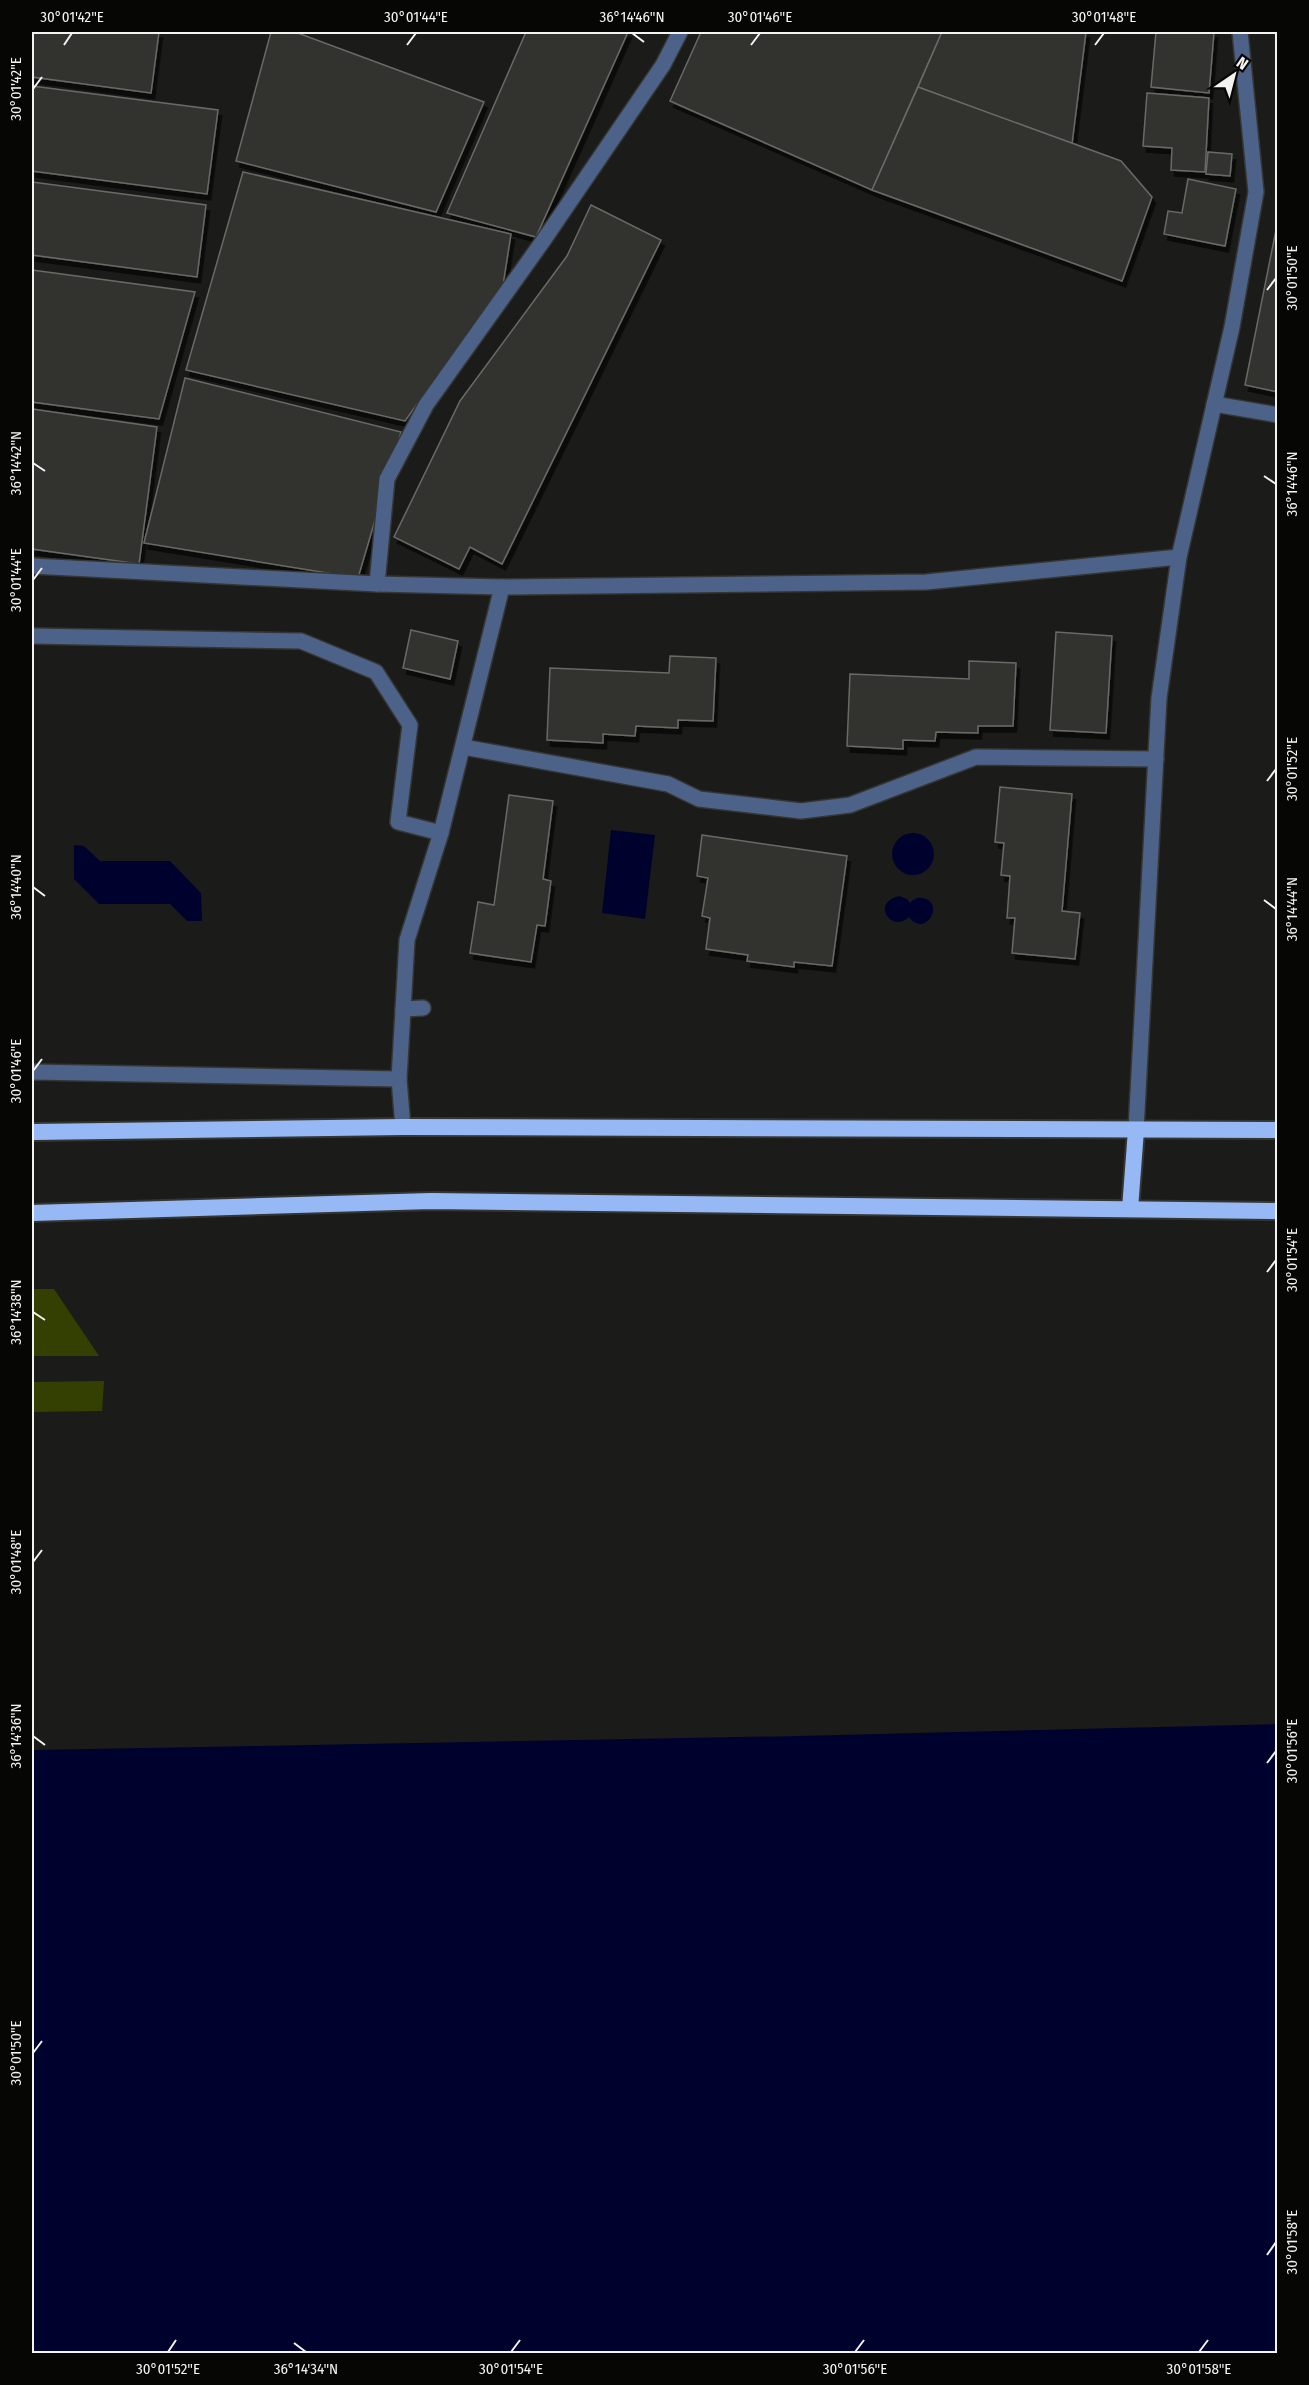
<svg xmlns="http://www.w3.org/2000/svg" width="1309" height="2385" font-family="'Fira Sans Condensed',sans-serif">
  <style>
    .green { fill: #334001 }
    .water { fill: #00022e }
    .building { fill: #30312e; stroke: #696a67; stroke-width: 1.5; filter: url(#shadow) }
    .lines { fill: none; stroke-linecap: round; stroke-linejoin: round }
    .service-casing { stroke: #353633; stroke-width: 18 }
    .minor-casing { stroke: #353633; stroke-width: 18 }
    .trunk-casing { stroke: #353633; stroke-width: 20 }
    .service { stroke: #4c6289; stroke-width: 15 }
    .minor { stroke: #4c6289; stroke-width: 15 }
    .trunk { stroke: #96b9f5; stroke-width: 16 }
    .ticks { fill: none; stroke: #f3f4f2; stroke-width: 2 }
    .neatline { fill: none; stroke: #f3f4f2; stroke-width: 2 }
    .ticks-label { font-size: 15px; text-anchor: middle; fill: #f3f4f2 }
  </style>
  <defs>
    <filter id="shadow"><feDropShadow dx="3.5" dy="6" stdDeviation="0" flood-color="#0009"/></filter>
  </defs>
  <rect width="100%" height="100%" fill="#1b1c19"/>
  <g class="green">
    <polygon points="32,1289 54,1289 99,1356 32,1356"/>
    <polygon points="104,1381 102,1411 32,1412 32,1382"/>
  </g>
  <g class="water">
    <polygon points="611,830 655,835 645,919 602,913"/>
    <circle cx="913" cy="854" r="21"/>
    <polygon points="74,845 84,846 100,861 170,861 201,893 202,921 187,921 170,904 99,904 74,879"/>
    <path d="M899 896 907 899 910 903C913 899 917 897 922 898 947 902 925 939 909 917 892 934 870 903 899 896Z"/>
    <polygon points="1277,1724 1277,2353 32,2353 32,1750 797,1736"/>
  </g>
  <g class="building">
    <polygon points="32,32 159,32 151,93 32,77"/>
    <polygon points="271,32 295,32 484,102 436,212 236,161"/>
    <polygon points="526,32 628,32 536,237 447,213"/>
    <polygon points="701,32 942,32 872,190 670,101"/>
    <polygon points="942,32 1086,32 1072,144 918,87"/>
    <polygon points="1156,32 1214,32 1209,93 1151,87"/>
    <polygon points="32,86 218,110 207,194 32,171"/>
    <polygon points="918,87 1121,161 1152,197 1122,281 872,190"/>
    <polygon points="1147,93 1209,98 1205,172 1171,170 1172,148 1143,146"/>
    <polygon points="1208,152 1232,154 1230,176 1206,174"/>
    <polygon points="243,172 511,234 503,285 405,421 186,370"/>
    <polygon points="1188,179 1236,189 1225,246 1164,234 1168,211 1182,213"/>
    <polygon points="32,182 206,205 197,277 32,255"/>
    <polygon points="591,205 661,240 502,564 470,547 459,569 394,537 460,401 567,256"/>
    <polygon points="1278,220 1278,392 1245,385"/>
    <polygon points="32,270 195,292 159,419 32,402"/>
    <polygon points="185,378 401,432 358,578 144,543"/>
    <polygon points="32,409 157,427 139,564 32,549"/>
    <polygon points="411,630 458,641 450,679 403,668"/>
    <polygon points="1056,632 1112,636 1106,733 1050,730"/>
    <polygon points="670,656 716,658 713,721 678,720 678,728 636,726 635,736 603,734 603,743 547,740 550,668 669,673"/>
    <polygon points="969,661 1016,663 1013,726 978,726 978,733 936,732 935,741 903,740 903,749 847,746 850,674 969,679"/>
    <polygon points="1000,787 1072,794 1062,911 1080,913 1075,959 1012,953 1015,918 1007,918 1010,876 1001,875 1004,843 995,842"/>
    <polygon points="509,795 553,801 543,879 551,881 545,926 537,925 531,962 470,953 478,902 494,905"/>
    <polygon points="702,835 847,856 832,966 794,962 794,967 747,961 748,955 706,949 710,918 702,916 708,878 697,876"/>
  </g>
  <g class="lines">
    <g class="service-casing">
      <g id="service">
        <polyline points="32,566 377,584"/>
        <polyline points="32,636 301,641 376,672 410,725 398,822 441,833"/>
        <polyline points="463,747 668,784 699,799 801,811 850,805 976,757 1156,759"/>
        <polyline points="403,1009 423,1008"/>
        <polyline points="32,1072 399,1079"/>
      </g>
    </g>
    <g class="minor-casing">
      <g id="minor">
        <polyline points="680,32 663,65 543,241 426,405 387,479 377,584 502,587 926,582 1179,557"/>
        <polyline points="1214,404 1278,415"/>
        <polyline points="403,1127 399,1079 407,940 441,833 502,587"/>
        <polyline points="1136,1130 1159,698 1179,557 1232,327 1256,192 1240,32"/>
      </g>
    </g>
    <g class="trunk-casing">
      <g id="trunk">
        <polyline points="32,1132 403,1127 1278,1130"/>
        <polyline points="1130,1209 1136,1130"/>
        <polyline points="32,1213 431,1201 1278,1211"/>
      </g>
    </g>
    <use href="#service" class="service"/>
    <use href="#minor" class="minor"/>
    <use href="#trunk" class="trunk"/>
  </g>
  <path class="ticks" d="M632 33 644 42M64 45 72 33M407 45 416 33M751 45 760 33M1095 45 1104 33M33 89 42 77M1267 290 1276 278M33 463 45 471M1264 476 1276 484M33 580 42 568M1267 781 1276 769M33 887 45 896M1264 900 1276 909M33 1071 42 1059M1267 1272 1276 1260M33 1312 45 1320M33 1562 42 1550M33 1736 45 1745M1267 1763 1276 1751M33 2053 42 2041M1267 2255 1276 2242M294 2343 306 2352M168 2352 176 2340M511 2352 520 2340M855 2352 864 2340M1199 2352 1208 2340"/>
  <rect width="1309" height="2385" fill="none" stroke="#060605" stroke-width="66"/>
  <g transform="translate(1234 75) rotate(35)" stroke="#060605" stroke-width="4.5" paint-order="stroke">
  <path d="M0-4.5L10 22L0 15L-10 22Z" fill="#f3f4f2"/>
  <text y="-9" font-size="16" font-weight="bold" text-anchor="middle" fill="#f3f4f2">N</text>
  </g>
  <rect x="33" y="33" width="1243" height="2319" class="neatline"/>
  <g class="ticks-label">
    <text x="72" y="22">30°01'42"E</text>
    <text x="416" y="22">30°01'44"E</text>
    <text x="632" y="22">36°14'46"N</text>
    <text x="760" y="22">30°01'46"E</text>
    <text x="1104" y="22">30°01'48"E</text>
    <text transform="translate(16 89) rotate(-90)" y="5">30°01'42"E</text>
    <text transform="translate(1292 278) rotate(-90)" y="5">30°01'50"E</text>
    <text transform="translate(16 463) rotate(-90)" y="5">36°14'42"N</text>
    <text transform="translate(1292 484) rotate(-90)" y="5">36°14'46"N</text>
    <text transform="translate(16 580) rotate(-90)" y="5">30°01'44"E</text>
    <text transform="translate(1292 769) rotate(-90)" y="5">30°01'52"E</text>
    <text transform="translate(16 887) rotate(-90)" y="5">36°14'40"N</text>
    <text transform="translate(1292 909) rotate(-90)" y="5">36°14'44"N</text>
    <text transform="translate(16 1071) rotate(-90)" y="5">30°01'46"E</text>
    <text transform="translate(1292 1260) rotate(-90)" y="5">30°01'54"E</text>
    <text transform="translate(16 1312) rotate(-90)" y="5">36°14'38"N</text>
    <text transform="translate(16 1562) rotate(-90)" y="5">30°01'48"E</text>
    <text transform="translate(16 1736) rotate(-90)" y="5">36°14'36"N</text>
    <text transform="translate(1292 1751) rotate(-90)" y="5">30°01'56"E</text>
    <text transform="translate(16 2053) rotate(-90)" y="5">30°01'50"E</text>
    <text transform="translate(1292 2242) rotate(-90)" y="5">30°01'58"E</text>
    <text x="168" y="2374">30°01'52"E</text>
    <text x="306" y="2374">36°14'34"N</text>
    <text x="511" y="2374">30°01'54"E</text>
    <text x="855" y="2374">30°01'56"E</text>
    <text x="1199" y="2374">30°01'58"E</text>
  </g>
</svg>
